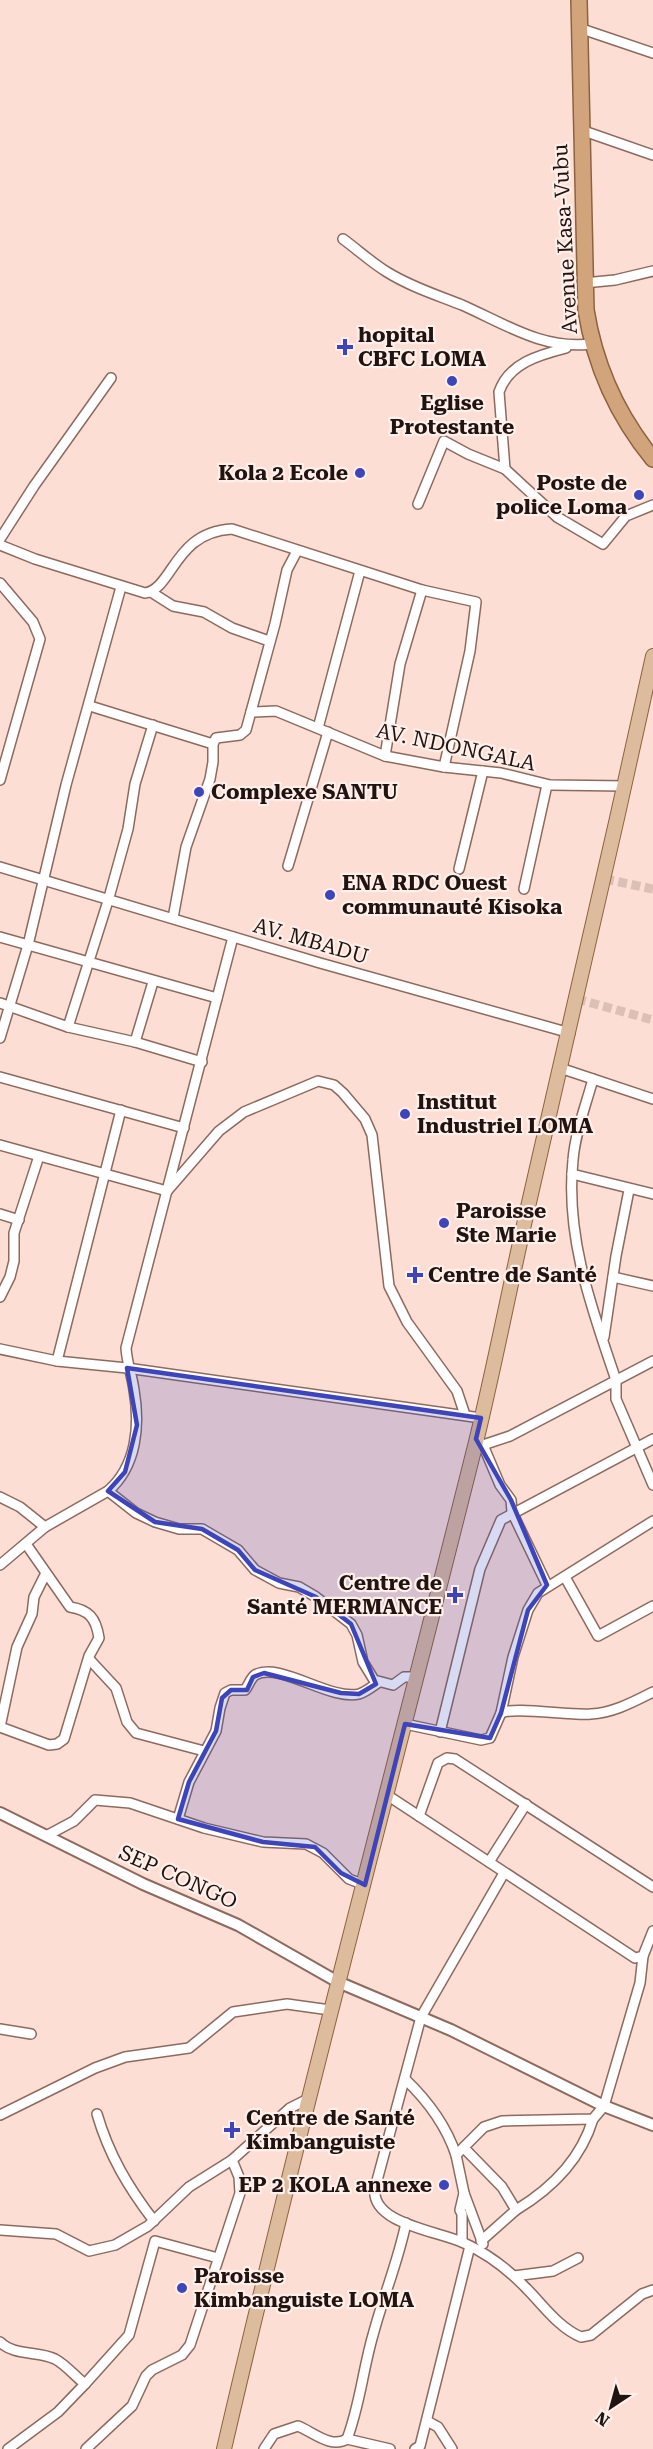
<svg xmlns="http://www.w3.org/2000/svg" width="653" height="2449" font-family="'Roboto Serif',serif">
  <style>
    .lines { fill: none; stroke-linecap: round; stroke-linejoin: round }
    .minor-tunnel { stroke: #dcc0b7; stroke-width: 9; stroke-dasharray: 9 4.5; stroke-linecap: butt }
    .minor-casing { stroke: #8c6a60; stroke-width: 12 }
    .tertiary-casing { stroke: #8c6a60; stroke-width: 14 }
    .primary-casing { stroke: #8c6341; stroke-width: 16 }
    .trunk-casing { stroke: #8c6341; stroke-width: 18 }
    .minor { stroke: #fff; stroke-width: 9 }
    .tertiary { stroke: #fff; stroke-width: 10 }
    .primary { stroke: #ddbb9d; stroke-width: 14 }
    .trunk { stroke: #d2a47c; stroke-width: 15 }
    .marked { fill: #3e44b9; fill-opacity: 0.2; stroke: #3e44b9; stroke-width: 4.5; stroke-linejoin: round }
    .poi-dot { fill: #3e44b9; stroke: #ffefea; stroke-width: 2 }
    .labels { text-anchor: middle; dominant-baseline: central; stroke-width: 4.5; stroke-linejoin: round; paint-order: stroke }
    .street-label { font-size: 21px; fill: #211410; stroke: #ffefea }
    .poi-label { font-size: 21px; font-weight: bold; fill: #211410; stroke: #ffefea; text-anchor: start }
  </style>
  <rect width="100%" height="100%" fill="#fdded4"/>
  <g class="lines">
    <g class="minor-tunnel">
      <polyline points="605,879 653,889"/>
      <polyline points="577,999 653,1020"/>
    </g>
    <g class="minor-casing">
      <g id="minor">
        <polyline points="579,28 653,53"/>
        <polyline points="581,130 653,155"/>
        <path d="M343 239C358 250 372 263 387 272 411 287 437 295 462 305 505 324 543 350 591 344"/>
        <polyline points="584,283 615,280 653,271"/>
        <path d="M505 469 499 392C509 363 539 355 566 348"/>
        <polyline points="418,504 444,441 468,454 505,469 557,517 603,544 626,516 653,505"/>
        <polyline points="0,539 34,486 111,378"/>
        <path d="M0 545 35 559 145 593C173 589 174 532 232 529L422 590 476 602 470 651 444 767"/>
        <polyline points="0,583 33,622 40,639 0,780"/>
        <polyline points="151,592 173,606 204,612 232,628 269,641"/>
        <polyline points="90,706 213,744"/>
        <polyline points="251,712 276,711 385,756 444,767 501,773 550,785 625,786"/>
        <polyline points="318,728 360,571"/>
        <polyline points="385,756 400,664 422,590"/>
        <polyline points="288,866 328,732"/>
        <polyline points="0,867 320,963 570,1033"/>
        <polyline points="459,869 483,771"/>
        <polyline points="524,889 547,785"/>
        <polyline points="173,918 186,847 210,779 213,762 213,744 216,738 240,735 246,730 275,624 287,570 297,551"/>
        <polyline points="0,937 217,998"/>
        <polyline points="0,1003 68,1027 135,1042 202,1062"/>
        <polyline points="68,1027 108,901 128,829 135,784 153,725"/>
        <polyline points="0,1038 28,945 66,785 121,587"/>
        <polyline points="135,1042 153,982"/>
        <polyline points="560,1068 653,1099"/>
        <polyline points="0,1077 184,1128"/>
        <path d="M593 1079C586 1105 575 1133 573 1160 565 1237 592 1309 616 1380V1399L653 1485"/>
        <polyline points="0,1145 167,1191 219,1131 244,1112 318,1081 334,1085 343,1093 365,1119 372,1135 389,1286 407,1322 457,1391 465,1415"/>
        <polyline points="572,1174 653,1194"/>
        <polyline points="0,1214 19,1220"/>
        <polyline points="613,1277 653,1286"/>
        <polyline points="0,1297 10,1277 14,1261 14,1233 39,1156"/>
        <polyline points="604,1337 616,1256 629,1190"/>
        <polyline points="0,1349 57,1361 127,1368 481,1418"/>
        <polyline points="57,1361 121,1110"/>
        <polyline points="476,1439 483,1445 510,1436 653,1361"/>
        <polyline points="483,1445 500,1485 511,1500 512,1512 547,1585"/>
        <polyline points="108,1491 136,1513 155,1522 179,1529 202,1529 238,1550 255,1570 279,1583 299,1587 316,1597 351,1624 357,1635 363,1662 374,1680 393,1685 404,1677 416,1677"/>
        <polyline points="0,1497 20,1507 45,1527"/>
        <path d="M26 1544 70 1607C89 1610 96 1618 99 1638L89 1656 64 1739 57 1744 49 1745 0 1727 17 1647 32 1614 34 1597 46 1573"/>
        <path d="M0 1565 45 1527 108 1491C137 1466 140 1425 134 1390 132 1375 127 1364 126 1348L233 937"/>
        <polyline points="565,1577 598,1636 653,1606"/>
        <polyline points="90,1660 116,1688 127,1722 136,1733 204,1751"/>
        <path d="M501 1713C513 1706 571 1716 591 1714 613 1713 633 1702 653 1692"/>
        <polyline points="405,1724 481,1740 490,1738 501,1713 513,1657 528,1610 538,1593 653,1521"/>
        <polyline points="440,1732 480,1569 501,1520 653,1439"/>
        <polyline points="387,1795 635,1958 643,1956 653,1931"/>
        <polyline points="419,1816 438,1763 447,1758 455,1759 653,1887"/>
        <path d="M178 1819 189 1782 216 1731 220 1708 225 1693 231 1690H245C249 1685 250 1679 255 1675 279 1661 330 1701 359 1694 366 1692 373 1686 379 1682"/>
        <polyline points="46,1836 74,1821 95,1800 130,1803 204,1828 263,1842 306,1844 323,1853 349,1879 365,1885"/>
        <polyline points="489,1862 526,1804"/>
        <path d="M504 1873 421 2017 375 2188C370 2224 439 2231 464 2243 488 2254 509 2270 527 2289 543 2305 559 2328 581 2337L591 2335 642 2294 653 2290"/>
        <polyline points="0,2029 31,2034"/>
        <path d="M405 2079C428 2101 446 2125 456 2155"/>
        <path d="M97 2114C109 2155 128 2187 154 2221"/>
        <polyline points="0,2115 95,2068 125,2057 189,2048 233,2012 287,2004 330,2010"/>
        <polyline points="464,2148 502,2187 516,2210 481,2241"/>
        <polyline points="464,2193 483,2244"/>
        <path d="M516 2210C551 2189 581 2159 593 2119"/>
        <polyline points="0,2230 56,2234 89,2251 115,2245 148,2226 189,2187 232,2160 290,2108 308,2099"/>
        <polyline points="462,2242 462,2214 460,2210 464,2193 456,2155 484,2127 502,2121 593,2119 604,2106 640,1983 643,1956"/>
        <polyline points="514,2276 553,2271 578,2258"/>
        <path d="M0 2342C14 2356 38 2351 55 2359 65 2364 76 2377 85 2384L129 2335 155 2241 218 2258"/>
        <polyline points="427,2421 438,2427 452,2449"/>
        <path d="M347 2439C360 2405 363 2369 373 2335 383 2297 398 2262 406 2223"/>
        <polyline points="8,2449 58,2412 85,2384"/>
        <polyline points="86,2449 132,2406 146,2376 152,2370 182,2355 190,2345 240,2193 239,2177 232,2160"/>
        <path d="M264 2449 274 2434 298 2426C313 2432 331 2449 347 2439L390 2449"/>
        <polyline points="415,2449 420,2446 470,2246"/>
      </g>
    </g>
    <g class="tertiary-casing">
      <polyline id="tertiary" points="0,1813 143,1884 238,1925 338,1982 451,2030 604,2106 653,2125"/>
    </g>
    <g class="primary-casing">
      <path id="primary" d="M224 2449C302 2112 392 1778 476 1442 495 1364 510 1285 528 1207 570 1023 613 840 653 656"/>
    </g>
    <g class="trunk-casing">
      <path id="trunk" d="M579 0 586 310C595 366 617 415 653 459"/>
    </g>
    <use href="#minor" class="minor"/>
    <use href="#tertiary" class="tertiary"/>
    <use href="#primary" class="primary"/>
    <use href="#trunk" class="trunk"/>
  </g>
  <path class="marked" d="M127 1368 481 1418 476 1439 511 1500 547 1585 528 1610 501 1713 490 1738 405 1724 365 1885 341 1873 315 1847 263 1842 178 1819 189 1782 216 1731 222 1698 231 1690H247L253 1677 264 1673 341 1693 359 1694 376 1684 351 1624 316 1597 255 1570 238 1550 202 1529 155 1522 108 1491 125 1472 137 1425Z"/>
  <g class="poi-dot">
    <path d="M342 338h6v6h6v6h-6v6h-6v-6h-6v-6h6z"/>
    <circle cx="452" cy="381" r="6"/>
    <circle cx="360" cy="473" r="6"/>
    <circle cx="639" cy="495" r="6"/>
    <circle cx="199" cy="792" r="6"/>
    <circle cx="330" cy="895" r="6"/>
    <circle cx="405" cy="1114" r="6"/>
    <circle cx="444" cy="1223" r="6"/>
    <path d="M412 1266h6v6h6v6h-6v6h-6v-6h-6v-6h6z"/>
    <path d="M452 1586h6v6h6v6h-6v6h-6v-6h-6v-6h6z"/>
    <path d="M229 2121h6v6h6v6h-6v6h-6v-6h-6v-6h6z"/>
    <circle cx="444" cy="2185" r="6"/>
    <circle cx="182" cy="2288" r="6"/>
  </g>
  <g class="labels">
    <g class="street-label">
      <text transform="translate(565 239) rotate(-93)">Avenue Kasa-Vubu</text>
      <text transform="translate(456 747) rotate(12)">AV. NDONGALA</text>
      <text transform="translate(311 941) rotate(16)">AV. MBADU</text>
      <text transform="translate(178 1877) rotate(24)">SEP CONGO</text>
    </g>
    <g class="poi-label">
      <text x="358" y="335">hopital<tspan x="358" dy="24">CBFC LOMA</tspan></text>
      <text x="452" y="403" text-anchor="middle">Eglise<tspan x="452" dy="24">Protestante</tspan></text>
      <text x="348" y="473" text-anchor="end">Kola 2 Ecole</text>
      <text x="627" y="483" text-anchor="end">Poste de<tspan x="627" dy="24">police Loma</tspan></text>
      <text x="211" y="792">Complexe SANTU</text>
      <text x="342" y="883">ENA RDC Ouest<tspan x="342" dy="24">communauté Kisoka</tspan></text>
      <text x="417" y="1102">Institut<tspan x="417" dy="24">Industriel LOMA</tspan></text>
      <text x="456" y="1211">Paroisse<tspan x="456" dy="24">Ste Marie</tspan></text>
      <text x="428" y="1275">Centre de Santé</text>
      <text x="442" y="1583" text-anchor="end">Centre de<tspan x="442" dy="24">Santé MERMANCE</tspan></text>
      <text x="246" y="2118">Centre de Santé<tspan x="246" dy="24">Kimbanguiste</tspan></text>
      <text x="432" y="2185" text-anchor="end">EP 2 KOLA annexe</text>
      <text x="194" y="2276">Paroisse<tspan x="194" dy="24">Kimbanguiste LOMA</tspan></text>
    </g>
  </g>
  <g transform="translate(611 2407) rotate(216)" stroke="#ffefea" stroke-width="4.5" paint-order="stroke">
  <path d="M0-4.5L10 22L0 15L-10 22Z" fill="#211410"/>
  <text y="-9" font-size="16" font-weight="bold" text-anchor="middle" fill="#211410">N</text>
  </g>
</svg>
